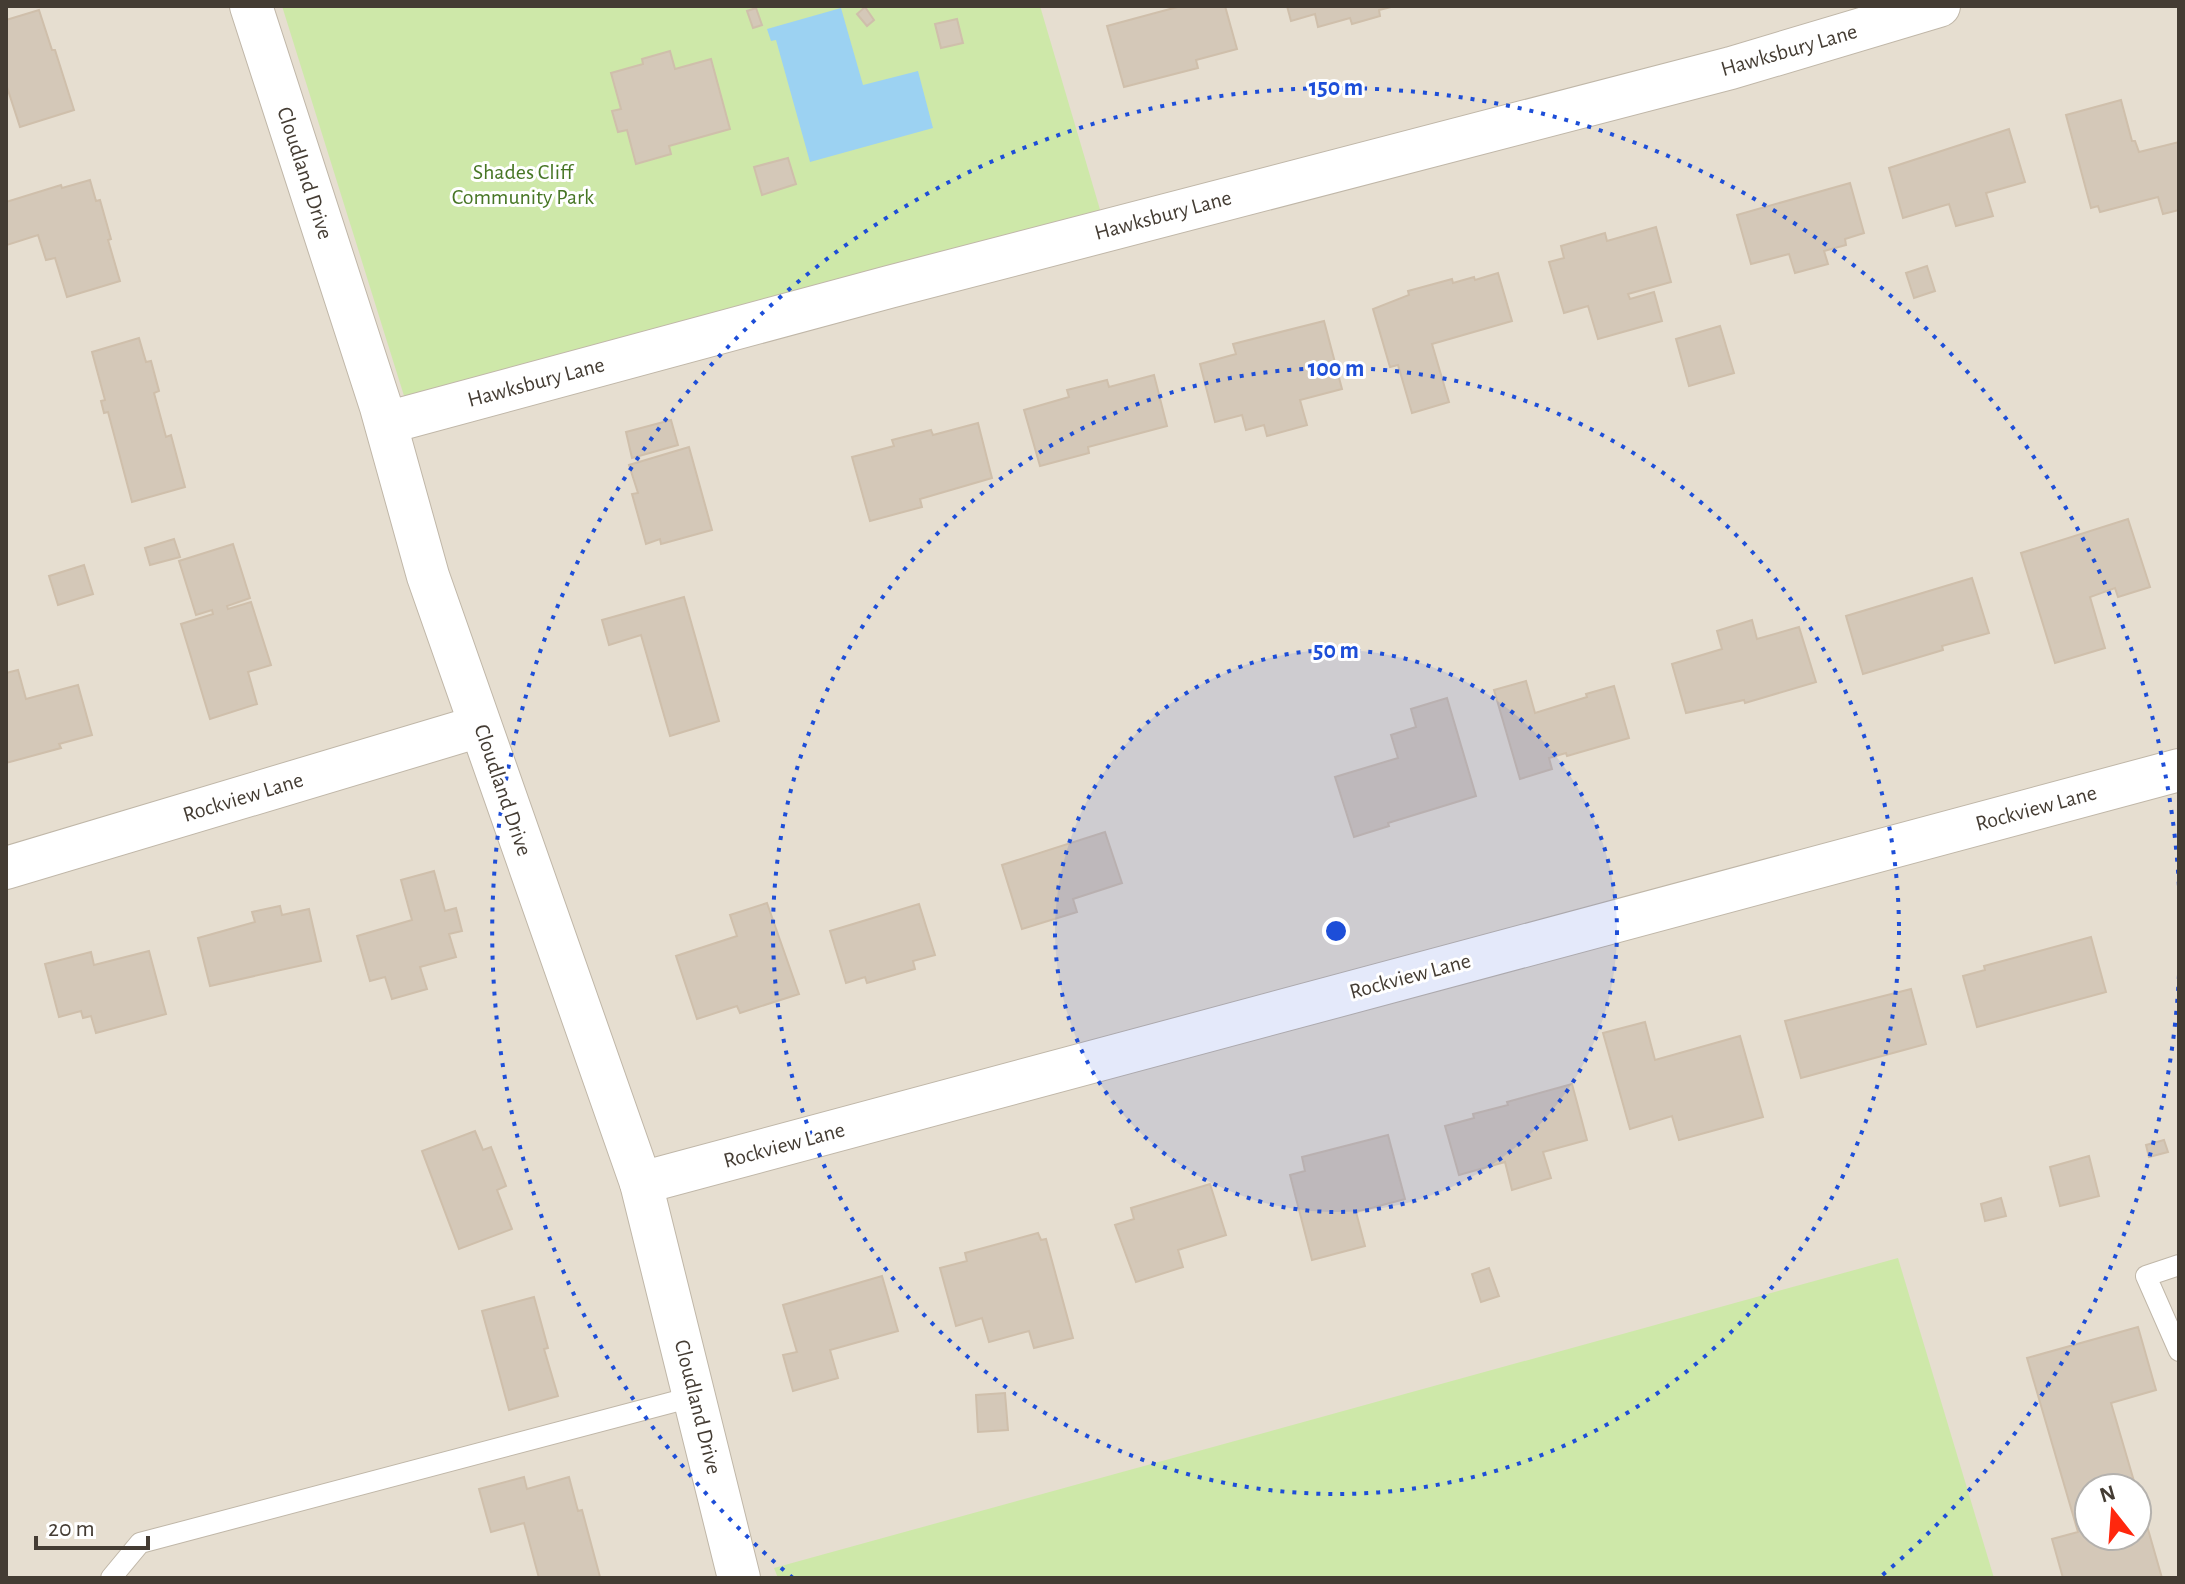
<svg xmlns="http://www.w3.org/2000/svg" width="2185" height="1584" font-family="'Alegreya Sans',sans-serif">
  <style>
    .residential { fill: #e6ded0; fill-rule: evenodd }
    .green { fill: #cee8a9 }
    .water { fill: #9cd2f2 }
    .building { fill: #d4c8b8; stroke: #cfbfab; stroke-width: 2 }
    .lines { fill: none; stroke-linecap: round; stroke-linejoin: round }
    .lane-casing { stroke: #c0b7a8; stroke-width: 22 }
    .street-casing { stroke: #c0b7a8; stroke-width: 44 }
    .lane { stroke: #fff; stroke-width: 20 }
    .street { stroke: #fff; stroke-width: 42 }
    .ring { fill: none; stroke: #1d4ed8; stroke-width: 4; stroke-dasharray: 4 8 }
    .labels { text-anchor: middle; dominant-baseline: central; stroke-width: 6; stroke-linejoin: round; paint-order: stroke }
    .street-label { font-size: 22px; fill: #443c33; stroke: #fff }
    .park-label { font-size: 22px; fill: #477625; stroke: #fff }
    .centre { fill: #1d4ed8; stroke: #fff; stroke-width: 4 }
    .ring-label { font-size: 24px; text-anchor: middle; font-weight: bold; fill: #1d4ed8; stroke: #fff; stroke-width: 6; stroke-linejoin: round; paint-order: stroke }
  </style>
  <rect width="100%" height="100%" fill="#f2ede3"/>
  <path class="residential" d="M6 6H2179V1578H6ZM2089 1488H2137V1536H2089Z"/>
  <g class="green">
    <polygon points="282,6 1040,6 1101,213 405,399"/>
    <polygon points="1898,1258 1994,1578 778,1578 774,1568"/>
  </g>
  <polygon class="water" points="841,8 863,85 918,71 933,128 810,162 776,40 771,41 767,29"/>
  <g class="building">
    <polygon points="1181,6 1225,6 1237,49 1196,60 1198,68 1124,87 1107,26"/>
    <polygon points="1287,6 1395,6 1379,10 1380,16 1352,24 1350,18 1318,27 1315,14 1291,21"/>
    <polygon points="865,7 874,20 867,26 857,14"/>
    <polygon points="756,8 762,25 753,28 747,11"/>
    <polygon points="39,10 52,50 55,50 74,110 20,127 6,84 6,20"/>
    <polygon points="957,19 963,43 941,48 935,24"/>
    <polygon points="670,51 675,69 711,59 730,129 669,146 671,154 636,164 627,130 618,132 612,111 621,109 611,73 643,64 642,59"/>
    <polygon points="2121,100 2132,141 2135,141 2139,152 2179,142 2179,210 2163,214 2158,197 2100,212 2098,206 2091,208 2066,115"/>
    <polygon points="2009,129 2025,182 1986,193 1993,216 1956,226 1949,204 1903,218 1889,168"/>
    <polygon points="788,158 796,184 762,195 754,167"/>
    <polygon points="90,180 96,201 100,200 111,239 108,240 120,281 67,297 55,258 46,260 38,235 7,245 6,202 61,185 62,188"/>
    <polygon points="1850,183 1864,233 1845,239 1846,245 1824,251 1828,264 1795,273 1789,254 1751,264 1737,215"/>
    <polygon points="1656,227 1671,282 1628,294 1630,299 1654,292 1662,321 1598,339 1588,306 1564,313 1549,262 1564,258 1561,246 1605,233 1607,241"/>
    <polygon points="1927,266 1935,291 1914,298 1906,273"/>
    <polygon points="1498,273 1512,321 1432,344 1449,402 1412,413 1398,365 1390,367 1373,309 1409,295 1408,291 1452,279 1453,283 1474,277 1475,280"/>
    <polygon points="1324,321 1342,389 1300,400 1307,425 1267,436 1264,425 1246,430 1242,415 1215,422 1200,364 1236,354 1233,344"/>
    <polygon points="1720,326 1734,373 1689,386 1676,339"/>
    <polygon points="139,338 146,362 151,361 159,391 154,393 166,437 171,435 185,487 132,502 108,412 104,413 101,401 105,400 92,352"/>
    <polygon points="1154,375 1167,426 1088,447 1089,453 1040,466 1024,410 1069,397 1067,390 1107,380 1109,387"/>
    <polygon points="671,420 678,445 632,458 626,432"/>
    <polygon points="978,423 992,478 920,499 922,507 870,521 852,457 894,446 892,440 931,430 933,435"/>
    <polygon points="689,447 712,530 661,544 660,539 646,544 632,494 638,493 629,465"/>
    <polygon points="2128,519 2150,587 2118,597 2115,588 2090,597 2105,648 2055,663 2021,553"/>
    <polygon points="174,539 180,557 150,565 145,548"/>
    <polygon points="233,544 250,598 227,606 228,609 251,602 271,665 248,672 257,704 210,719 181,624 213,614 212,610 196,615 179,561"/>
    <polygon points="84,565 93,594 58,605 49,576"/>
    <polygon points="1972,578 1989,633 1942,646 1943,650 1863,674 1846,616"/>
    <polygon points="684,597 719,721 670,736 641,635 609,645 602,620"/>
    <polygon points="1752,620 1757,639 1799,627 1816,682 1745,703 1744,700 1686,713 1672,664 1722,649 1717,631"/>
    <polygon points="18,670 26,699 78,685 92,735 59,744 61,748 6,763 6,673"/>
    <polygon points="1526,681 1535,713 1587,697 1586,694 1614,686 1629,738 1567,756 1566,753 1549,758 1552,769 1520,779 1494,690"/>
    <polygon points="1447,698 1476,796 1388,823 1389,826 1354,837 1335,777 1398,758 1391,735 1416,727 1411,709"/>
    <polygon points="1105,832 1122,883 1073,899 1077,912 1022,929 1002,865"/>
    <polygon points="434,871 445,911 456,908 462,931 449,934 456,957 420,967 427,989 392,999 385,977 370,981 357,936 412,920 401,880"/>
    <polygon points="767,903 799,994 740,1013 737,1006 697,1019 676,956 737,936 730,915"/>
    <polygon points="919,904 935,955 913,961 915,969 867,983 865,977 846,983 830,931"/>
    <polygon points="280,906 282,915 309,909 321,961 210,986 198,938 255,922 252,912"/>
    <polygon points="2091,937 2106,992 1977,1027 1963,976 1985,970 1984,966"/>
    <polygon points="149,951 166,1014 96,1033 91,1016 83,1018 81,1011 59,1017 45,964 91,952 94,965"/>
    <polygon points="1911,989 1926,1044 1801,1078 1785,1021"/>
    <polygon points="1645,1022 1655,1060 1740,1036 1763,1117 1679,1140 1672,1116 1630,1129 1603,1033"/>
    <polygon points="1572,1084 1587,1140 1543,1152 1551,1178 1512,1190 1505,1162 1459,1175 1445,1126 1474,1118 1473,1114 1508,1105 1507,1102"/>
    <polygon points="475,1131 483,1150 491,1147 506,1186 497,1190 512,1229 459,1249 422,1151"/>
    <polygon points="1388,1135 1405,1199 1356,1212 1365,1246 1312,1260 1290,1175 1305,1171 1302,1157"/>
    <polygon points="2164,1140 2168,1152 2149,1157 2146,1145"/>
    <polygon points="2089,1156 2099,1196 2060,1206 2050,1167"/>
    <polygon points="1210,1184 1226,1235 1178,1250 1183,1267 1136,1282 1115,1225 1134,1219 1131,1208"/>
    <polygon points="2001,1198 2006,1216 1985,1221 1981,1204"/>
    <polygon points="1038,1233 1041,1240 1046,1239 1073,1338 1034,1348 1029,1331 989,1342 982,1318 956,1326 940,1268 967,1261 965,1253"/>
    <polygon points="1489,1268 1499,1296 1481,1302 1472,1274"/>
    <polygon points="882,1276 898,1331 830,1350 838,1378 793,1391 783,1355 797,1352 783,1305"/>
    <polygon points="534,1297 548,1348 544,1349 558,1396 509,1410 482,1311"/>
    <polygon points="2138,1327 2156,1390 2111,1403 2136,1488 2089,1488 2089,1536 2137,1536 2137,1491 2162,1578 2063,1578 2052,1539 2078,1532 2027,1358"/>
    <polygon points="1005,1393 1008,1430 978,1432 976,1395"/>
    <polygon points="524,1477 527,1489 569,1477 578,1511 582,1510 600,1577 539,1578 524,1523 491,1532 479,1489"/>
  </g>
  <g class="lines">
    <g class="lane-casing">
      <g id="lane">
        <polyline points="2179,1265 2146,1276 2179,1351"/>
        <polyline points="111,1578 140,1543 696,1396"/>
      </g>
    </g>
    <g class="street-casing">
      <g id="street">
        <polyline points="251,6 381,407 428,576 641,1183 739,1578"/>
        <polyline points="386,423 889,287 1731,68 1939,6"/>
        <polyline points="6,868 480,726"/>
        <polyline points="641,1183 2179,770"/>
      </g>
    </g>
    <use href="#lane" class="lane"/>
    <use href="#street" class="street"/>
  </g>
  <circle cx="1336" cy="931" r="281" fill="#1d4ed8" fill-opacity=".12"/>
  <g class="ring">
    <circle cx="1336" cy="931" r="281"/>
    <circle cx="1336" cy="931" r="563"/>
    <path d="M2179 975A844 844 0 0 1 1879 1578M793 1578A844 844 0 1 1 2179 887"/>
  </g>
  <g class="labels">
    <g class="street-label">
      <text transform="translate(1789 50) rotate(-16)">Hawksbury Lane</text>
      <text transform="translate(305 173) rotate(72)">Cloudland Drive</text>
      <text transform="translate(1163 215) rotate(-15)">Hawksbury Lane</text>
      <text transform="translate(536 382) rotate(-15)">Hawksbury Lane</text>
      <text transform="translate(503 790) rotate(71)">Cloudland Drive</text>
      <text transform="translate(243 797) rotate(-17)">Rockview Lane</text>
      <text transform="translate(2036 808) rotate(-15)">Rockview Lane</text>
      <text transform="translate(1410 976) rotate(-15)">Rockview Lane</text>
      <text transform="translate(784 1145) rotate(-15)">Rockview Lane</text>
      <text transform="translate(698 1407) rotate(76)">Cloudland Drive</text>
    </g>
    <g class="park-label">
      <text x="523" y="172">Shades Cliff<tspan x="523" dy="25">Community Park</tspan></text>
    </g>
  </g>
  <circle cx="1336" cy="931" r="12" class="centre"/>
  <g class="ring-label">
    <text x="1336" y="95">150 m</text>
    <text x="1336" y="376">100 m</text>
    <text x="1336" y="658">50 m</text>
  </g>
  <rect width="2185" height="1584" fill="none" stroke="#443c33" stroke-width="16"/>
  <g transform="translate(2113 1512) rotate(343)"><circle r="38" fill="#ffffff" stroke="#b4b1ad" stroke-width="2"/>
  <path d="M0-6L14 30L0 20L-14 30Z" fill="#ff270d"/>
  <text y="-12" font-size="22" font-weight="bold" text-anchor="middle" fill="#443c33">N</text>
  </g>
  <path d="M36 1536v12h112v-12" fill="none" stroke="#443c33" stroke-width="4"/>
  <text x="48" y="1536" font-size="24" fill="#443c33" stroke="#ffffff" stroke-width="6" paint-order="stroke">20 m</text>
</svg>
